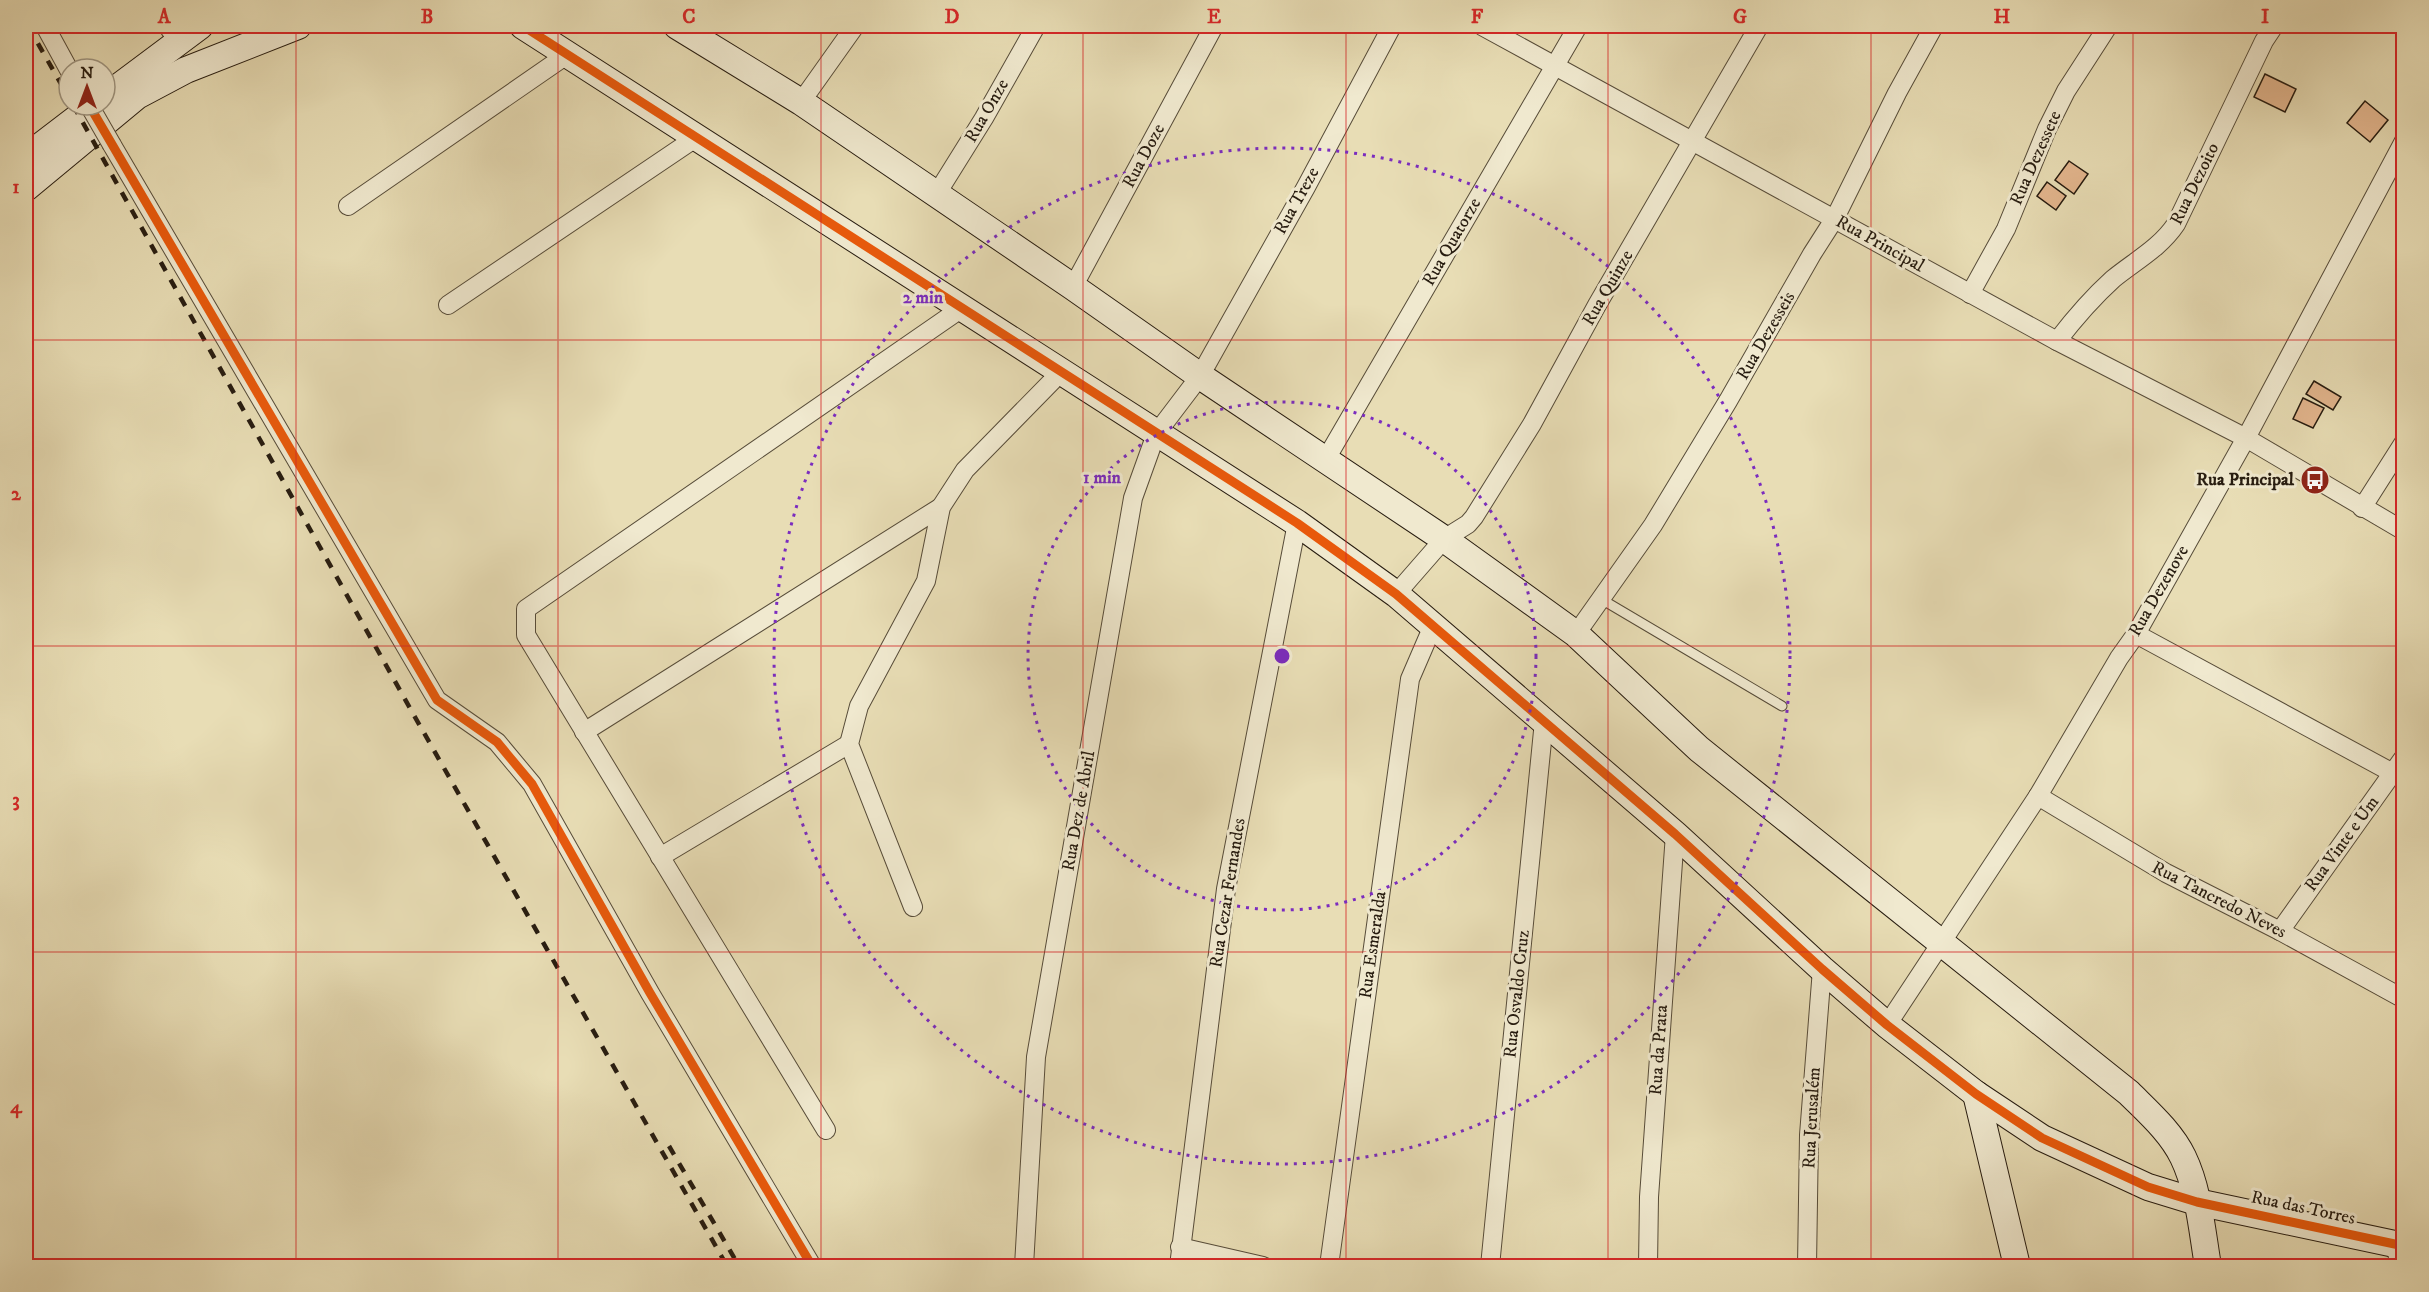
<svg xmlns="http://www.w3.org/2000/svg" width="2429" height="1292" font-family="'IM FELL DW Pica',serif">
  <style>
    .building { fill: #e3b68e; stroke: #271c10; stroke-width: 1.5 }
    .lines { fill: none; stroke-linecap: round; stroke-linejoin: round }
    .lane-casing { stroke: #574c39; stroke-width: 11 }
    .street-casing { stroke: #574c39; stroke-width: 20 }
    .secondary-casing { stroke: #271c10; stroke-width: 28 }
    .lane { stroke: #f0e9cf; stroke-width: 9 }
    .street { stroke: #f0e9cf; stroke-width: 18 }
    .secondary { stroke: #f0e9cf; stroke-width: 26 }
    .rail { stroke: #271c10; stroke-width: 4.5; stroke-dasharray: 10 10; stroke-linecap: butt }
    .street-bridge-casing { stroke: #574c39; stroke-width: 20; stroke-linecap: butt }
    .street-bridge { stroke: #f0e9cf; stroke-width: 18 }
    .cycleway-casing { stroke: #f0e9cf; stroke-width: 13 }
    .cycleway { stroke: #e8590c; stroke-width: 9 }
    .grid { fill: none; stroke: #d62828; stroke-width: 1.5; stroke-opacity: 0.55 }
    .ring { fill: none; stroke: #7b2cbf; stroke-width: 3; stroke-dasharray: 3 6 }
    .labels { text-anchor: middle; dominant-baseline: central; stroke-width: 6; stroke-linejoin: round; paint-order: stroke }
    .street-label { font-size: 18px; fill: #271c10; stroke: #f0e9cf }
    .poi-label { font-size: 18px; font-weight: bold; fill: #271c10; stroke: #f0e9cf; text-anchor: end }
    .centre { fill: #7b2cbf; stroke: #f0e9cf; stroke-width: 3 }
    .ring-label { font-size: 18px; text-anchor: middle; font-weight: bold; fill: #7b2cbf; stroke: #f0e9cf; stroke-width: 6; stroke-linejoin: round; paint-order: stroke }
    .neatline { fill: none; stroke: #d62828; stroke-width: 2 }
    .grid-label { font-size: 20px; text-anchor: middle; font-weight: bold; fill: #d62828 }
  </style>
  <rect width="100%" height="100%" fill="#e8ddb5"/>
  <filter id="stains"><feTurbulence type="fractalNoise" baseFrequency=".00333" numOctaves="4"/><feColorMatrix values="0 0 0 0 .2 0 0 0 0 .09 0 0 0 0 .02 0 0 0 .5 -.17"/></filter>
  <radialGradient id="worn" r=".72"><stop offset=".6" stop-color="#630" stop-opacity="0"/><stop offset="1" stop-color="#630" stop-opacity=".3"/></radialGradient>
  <g class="building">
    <polygon points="2265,74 2296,89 2285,112 2254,97"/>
    <polygon points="2365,101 2388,120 2370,142 2347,123"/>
    <polygon points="2069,161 2088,174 2074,194 2055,180"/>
    <polygon points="2047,182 2066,196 2056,210 2037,196"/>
    <polygon points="2314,381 2341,397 2333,410 2306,394"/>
    <polygon points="2303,398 2324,408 2313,428 2293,419"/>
    <polygon points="2404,462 2404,477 2397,473"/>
  </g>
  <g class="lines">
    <g class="lane-casing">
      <g id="lane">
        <polyline points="162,26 174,43"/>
        <polyline points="1601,599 1782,706"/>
      </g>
    </g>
    <g class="street-casing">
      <g id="street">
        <polyline points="45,26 69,70"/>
        <polyline points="1482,26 2057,341 2246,438 2404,531"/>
        <polyline points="801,102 855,26"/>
        <polyline points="112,145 437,700 497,742 532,784 650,993 812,1266"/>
        <polyline points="936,195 984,118 1036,26"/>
        <polyline points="348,206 568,54"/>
        <polyline points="1073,287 1214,26"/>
        <polyline points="1970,294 2006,229 2047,129 2066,91 2108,26"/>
        <polyline points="448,305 697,137"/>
        <path d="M2057 341C2074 319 2092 298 2113 279 2135 261 2160 248 2176 224L2264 41 2274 26"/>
        <polyline points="1326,459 1578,26"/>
        <polyline points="2362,508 2404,442"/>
        <polyline points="1396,594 1444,539 1468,524 1474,517 1532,424 1597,305 1759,26"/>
        <polyline points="1576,634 1653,525 1728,401 1812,254 1835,218 1897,93 1934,26"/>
        <polyline points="2136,634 2404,779"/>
        <polyline points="584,732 941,507"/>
        <polyline points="2038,796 2166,873 2280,931 2404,999"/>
        <polyline points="660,857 849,744"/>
        <polyline points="913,907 849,744 859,706 926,581 941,507 965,470 1061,372"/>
        <polyline points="2280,931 2404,757"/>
        <polyline points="1887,1025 2038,796 2119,658 2136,634 2246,438 2404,141"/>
        <polyline points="826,1130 526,635 526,609 962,308"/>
        <polyline points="2395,1244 2400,1266"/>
        <polyline points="1180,1247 1263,1266"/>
        <polyline points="1024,1266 1036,1057 1133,498 1156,434 1200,376 1306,187 1392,26"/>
        <polyline points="1179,1266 1226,889 1297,523"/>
        <polyline points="1329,1266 1410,679 1432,628"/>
        <polyline points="1490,1266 1544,721"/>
        <polyline points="1648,1266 1649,1197 1675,834"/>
        <polyline points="1807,1266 1809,1135 1822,969"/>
      </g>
    </g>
    <g class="secondary-casing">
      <g id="secondary">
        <polyline points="523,26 1297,523 1396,594 1675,834 1822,969 1887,1025 1976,1094 2042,1138 2148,1187 2197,1202 2404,1246"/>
        <path d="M677 26 801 102 1073 287 1200 376 1444 539 1576 634 1699 749 2129 1093C2148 1112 2171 1132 2183 1157 2199 1190 2202 1231 2208 1266"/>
        <polyline points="105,97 200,26"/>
        <polyline points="26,157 94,105"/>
        <polyline points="26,188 137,96 186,70 298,26"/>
        <polyline points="1976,1094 2017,1266"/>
      </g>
    </g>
    <use href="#lane" class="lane"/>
    <use href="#street" class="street"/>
    <use href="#secondary" class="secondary"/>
    <g class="rail">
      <polyline points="28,26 69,98"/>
      <polyline points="73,105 411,710 727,1266"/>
      <polyline points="669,1146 739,1266"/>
    </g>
    <g class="street-bridge-casing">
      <polyline id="street-bridge" points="89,105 112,145"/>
    </g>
    <use href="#street-bridge" class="street-bridge"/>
    <g class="cycleway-casing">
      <g id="cycleway">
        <polyline points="523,26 1297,523 1396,594 1675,834 1822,969 1887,1025 1976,1094 2042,1138 2148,1187 2197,1202 2404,1246"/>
        <polyline points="89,105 437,700 497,742 532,784 650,993 812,1266"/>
      </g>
    </g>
    <use href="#cycleway" class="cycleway"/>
  </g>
  <path class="grid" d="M296 26V1266M558 26V1266M821 26V1266M1083 26V1266M1346 26V1266M1608 26V1266M1871 26V1266M2133 26V1266M26 340H2404M26 646H2404M26 952H2404"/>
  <g class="ring">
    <circle cx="1282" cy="656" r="254"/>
    <circle cx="1282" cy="656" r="508"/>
  </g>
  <defs>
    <g id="bus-disc" transform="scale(1.5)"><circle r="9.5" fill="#8f2418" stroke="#f0e9cf"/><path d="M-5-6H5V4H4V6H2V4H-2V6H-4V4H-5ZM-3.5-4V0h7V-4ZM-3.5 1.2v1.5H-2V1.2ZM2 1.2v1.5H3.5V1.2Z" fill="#fff"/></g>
  </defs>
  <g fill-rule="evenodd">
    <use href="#bus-disc" x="2315" y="480"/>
  </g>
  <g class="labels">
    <g class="street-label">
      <text transform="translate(987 111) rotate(-60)">Rua Onze</text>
      <text transform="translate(1144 156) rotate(-62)">Rua Doze</text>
      <text transform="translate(2036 158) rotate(-66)">Rua Dezessete</text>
      <text transform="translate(2195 184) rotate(-64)">Rua Dezoito</text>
      <text transform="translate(1297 201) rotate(-61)">Rua Treze</text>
      <text transform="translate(1452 242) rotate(-60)">Rua Quatorze</text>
      <text transform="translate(1880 244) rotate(29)">Rua Principal</text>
      <text transform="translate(1608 288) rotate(-60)">Rua Quinze</text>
      <text transform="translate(1766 336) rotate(-60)">Rua Dezesseis</text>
      <text transform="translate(2159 591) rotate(-60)">Rua Dezenove</text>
      <text transform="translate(1079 811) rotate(-80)">Rua Dez de Abril</text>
      <text transform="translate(2342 844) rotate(-54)">Rua Vinte e Um</text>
      <text transform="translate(1228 893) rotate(-81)">Rua Cezar Fernandes</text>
      <text transform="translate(2219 900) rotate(27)">Rua Tancredo Neves</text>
      <text transform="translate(1373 945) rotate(-82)">Rua Esmeralda</text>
      <text transform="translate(1517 994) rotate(-84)">Rua Osvaldo Cruz</text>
      <text transform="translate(1659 1050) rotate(-86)">Rua da Prata</text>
      <text transform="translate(1812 1118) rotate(-87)">Rua Jerusalém</text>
      <text transform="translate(2303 1208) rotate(12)">Rua das Torres</text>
    </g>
    <g class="poi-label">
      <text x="2294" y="480">Rua Principal</text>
    </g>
  </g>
  <circle cx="1282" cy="656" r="9" class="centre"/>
  <g class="ring-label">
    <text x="923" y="303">2 min</text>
    <text x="1102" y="483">1 min</text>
  </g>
  <rect width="2429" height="1292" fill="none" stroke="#e8ddb5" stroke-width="66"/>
  <g transform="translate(87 87)"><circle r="28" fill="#f0e9cf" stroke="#a09783" stroke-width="1.5"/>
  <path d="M0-4.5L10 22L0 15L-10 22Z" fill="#8f2418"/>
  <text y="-9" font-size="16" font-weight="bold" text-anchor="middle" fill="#271c10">N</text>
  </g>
  <rect x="33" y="33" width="2363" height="1226" class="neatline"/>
  <g class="grid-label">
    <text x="164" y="23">A</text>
    <text x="427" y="23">B</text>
    <text x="689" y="23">C</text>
    <text x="952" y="23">D</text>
    <text x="1214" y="23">E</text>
    <text x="1477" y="23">F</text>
    <text x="1740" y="23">G</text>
    <text x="2002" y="23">H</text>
    <text x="2265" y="23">I</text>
    <text x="16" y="193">1</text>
    <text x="16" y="500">2</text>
    <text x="16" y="806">3</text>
    <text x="16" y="1113">4</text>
  </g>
  <rect width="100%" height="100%" filter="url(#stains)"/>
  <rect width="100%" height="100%" fill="url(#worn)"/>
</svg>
